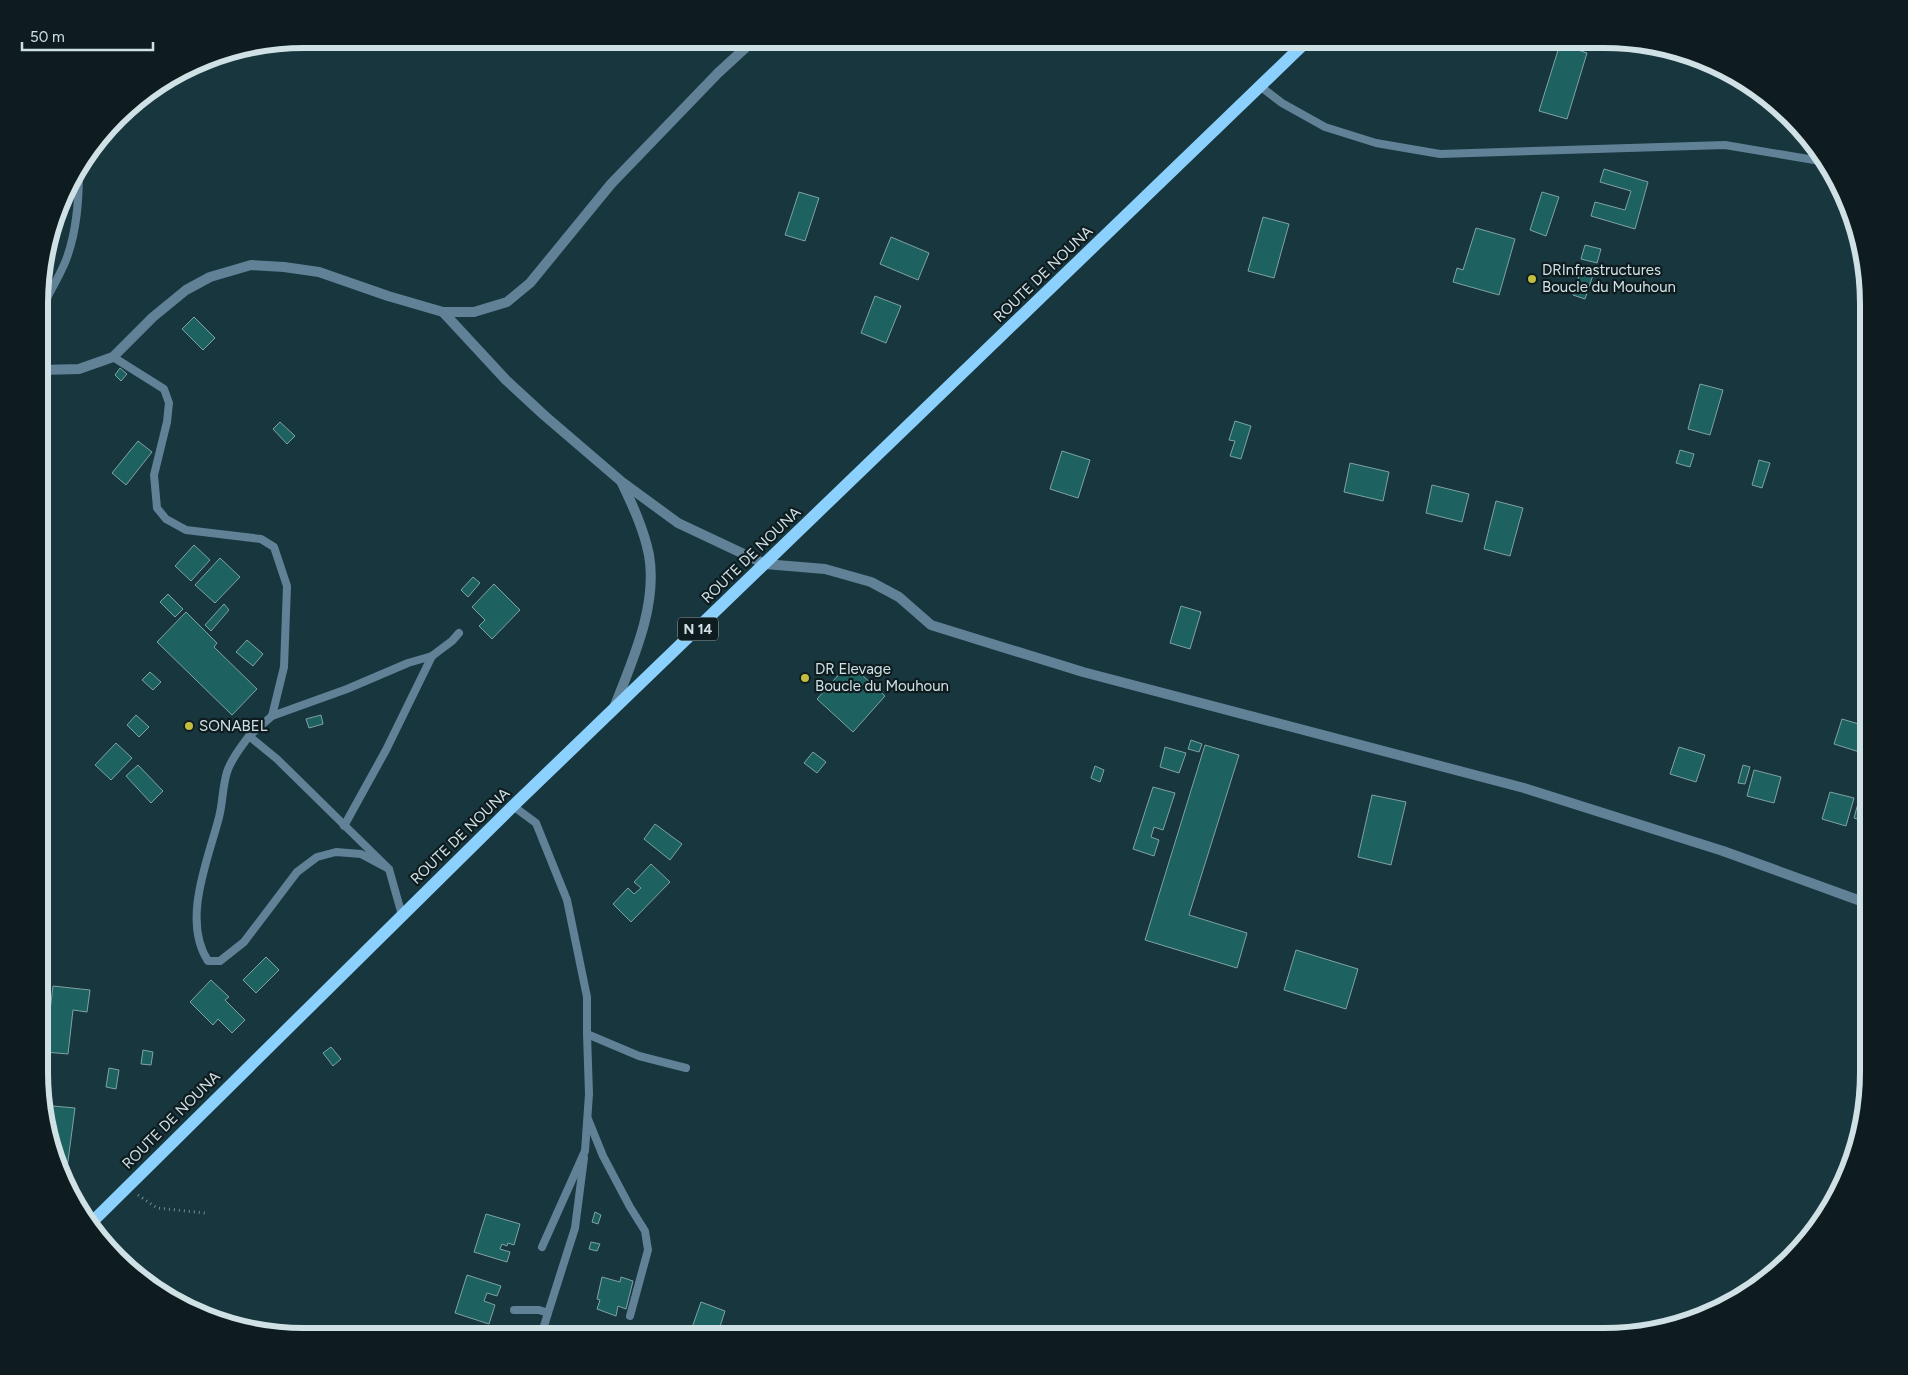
<svg xmlns="http://www.w3.org/2000/svg" width="1908" height="1375" font-family="Figtree,sans-serif">
  <style>
    .building { fill: #1d6161; stroke: #80a3a3 }
    .lines { fill: none; stroke-linecap: round; stroke-linejoin: round }
    .path { stroke: #728b91; stroke-width: 3; stroke-dasharray: 1 4; stroke-linecap: butt }
    .service { stroke: #618197; stroke-width: 8 }
    .minor { stroke: #618197; stroke-width: 10 }
    .primary { stroke: #8cd0fd; stroke-width: 12 }
    .poi-dot { fill: #c1bd40; stroke: #0f1c1f; stroke-width: 2 }
    .labels { text-anchor: middle; dominant-baseline: central; stroke-width: 4.5; stroke-linejoin: round; paint-order: stroke }
    .shield { fill: #0f1c1f; stroke: #95a6aa; stroke-width: 1 }
    .shield-label { font-size: 14px; font-weight: bold; fill: #cfe1e5 }
    .poi-label { font-size: 15px; fill: #cfe1e5; stroke: #0f1c1f; text-anchor: start }
    .street-label { font-size: 15px; fill: #cfe1e5; stroke: #0f1c1f }
    .rim { fill: none; stroke: #cfe1e5; stroke-width: 6 }
  </style>
  <rect width="100%" height="100%" fill="#17363e"/>
  <g class="building">
    <polygon points="1560,44 1587,53 1567,119 1539,111"/>
    <polygon points="1604,169 1648,182 1635,229 1591,216 1595,202 1625,210 1631,191 1600,182"/>
    <polygon points="799,192 819,198 805,241 785,235"/>
    <polygon points="1542,192 1559,197 1546,236 1530,230"/>
    <polygon points="1263,217 1289,224 1274,278 1248,271"/>
    <polygon points="1476,228 1515,239 1499,295 1453,282 1457,268 1463,270"/>
    <polygon points="891,237 929,253 918,280 880,264"/>
    <polygon points="1585,245 1601,249 1597,263 1581,259"/>
    <polygon points="1580,272 1593,275 1585,299 1573,295"/>
    <polygon points="875,296 901,306 886,343 861,333"/>
    <polygon points="194,317 215,338 203,350 182,329"/>
    <polygon points="120,368 127,374 121,381 115,375"/>
    <polygon points="1700,384 1723,390 1710,435 1688,429"/>
    <polygon points="1235,421 1251,426 1241,459 1230,456 1235,441 1229,440"/>
    <polygon points="280,422 295,436 287,444 273,429"/>
    <polygon points="138,441 152,452 126,485 112,473"/>
    <polygon points="1680,450 1694,454 1690,467 1676,463"/>
    <polygon points="1062,451 1090,460 1078,498 1050,489"/>
    <polygon points="1759,460 1770,463 1762,488 1752,485"/>
    <polygon points="1350,463 1389,472 1383,501 1344,492"/>
    <polygon points="1432,485 1469,494 1462,522 1426,513"/>
    <polygon points="1496,501 1523,508 1510,556 1484,549"/>
    <polygon points="194,545 210,560 191,581 175,566"/>
    <polygon points="220,558 240,577 215,603 195,585"/>
    <polygon points="473,577 480,583 468,597 461,590"/>
    <polygon points="494,584 520,610 492,639 479,626 485,620 472,607"/>
    <polygon points="168,594 183,609 175,617 160,602"/>
    <polygon points="224,604 229,610 211,631 205,625"/>
    <polygon points="1181,606 1201,612 1190,649 1170,643"/>
    <polygon points="186,612 217,643 214,647 257,689 232,715 157,642"/>
    <polygon points="247,640 263,654 253,666 236,652"/>
    <polygon points="849,663 885,696 853,732 817,699"/>
    <polygon points="150,672 161,682 153,690 142,680"/>
    <polygon points="136,715 149,727 139,737 127,725"/>
    <polygon points="321,715 323,724 309,728 306,719"/>
    <polygon points="1842,719 1869,727 1869,755 1834,744"/>
    <polygon points="1191,740 1202,744 1199,752 1188,749"/>
    <polygon points="116,743 132,758 111,780 95,765"/>
    <polygon points="1205,745 1239,755 1189,915 1247,933 1237,968 1145,940"/>
    <polygon points="1165,747 1186,753 1179,773 1160,767"/>
    <polygon points="1679,747 1705,755 1696,782 1670,774"/>
    <polygon points="813,752 826,762 817,773 804,763"/>
    <polygon points="138,765 163,791 151,803 126,776"/>
    <polygon points="1743,765 1750,767 1745,784 1738,783"/>
    <polygon points="1095,766 1104,770 1100,782 1091,778"/>
    <polygon points="1754,770 1781,777 1774,803 1747,796"/>
    <polygon points="1153,787 1175,793 1163,830 1154,827 1151,837 1159,840 1154,856 1133,849"/>
    <polygon points="1830,792 1854,798 1846,826 1822,819"/>
    <polygon points="1372,795 1406,802 1391,865 1358,857"/>
    <polygon points="1860,796 1869,798 1863,821 1854,818"/>
    <polygon points="655,824 682,844 670,860 644,839"/>
    <polygon points="651,864 670,882 631,922 613,904 628,888 634,894 641,888 634,882"/>
    <polygon points="1296,950 1358,969 1346,1009 1284,990"/>
    <polygon points="266,957 279,970 256,993 243,980"/>
    <polygon points="211,980 229,997 225,1000 245,1020 232,1033 218,1019 213,1025 190,1002"/>
    <polygon points="53,986 90,990 87,1012 73,1010 68,1054 45,1052"/>
    <polygon points="331,1047 341,1059 333,1066 323,1053"/>
    <polygon points="143,1050 153,1052 151,1065 141,1064"/>
    <polygon points="109,1068 119,1070 116,1089 106,1087"/>
    <polygon points="53,1106 75,1108 66,1176 65,1176 50,1131"/>
    <polygon points="595,1212 601,1215 598,1224 592,1222"/>
    <polygon points="486,1214 520,1224 514,1245 508,1243 507,1246 502,1244 500,1249 510,1252 507,1262 474,1252"/>
    <polygon points="591,1242 600,1244 597,1251 589,1249"/>
    <polygon points="467,1275 501,1286 497,1296 487,1293 484,1301 495,1305 489,1324 455,1313"/>
    <polygon points="602,1277 620,1282 621,1277 633,1281 626,1309 618,1306 616,1316 597,1309 600,1300 597,1299"/>
    <polygon points="701,1302 725,1311 717,1336 689,1336"/>
  </g>
  <g class="lines">
    <polyline class="path" points="138,1195 157,1208 205,1213"/>
    <g class="service">
      <polyline points="1261,87 1282,103 1325,127 1376,143 1440,154 1725,145 1826,162"/>
      <path d="M45 302C52 288 60 275 66 260 77 231 79 200 79 169"/>
      <polyline points="113,357 164,389 169,403 167,422 154,475 157,508 166,519 186,530 261,539 274,547 287,586 284,667 272,716 249,736"/>
      <polyline points="272,716 347,689 408,663 432,656"/>
      <polyline points="513,806 536,823 567,900 587,997 587,1034 639,1056 686,1068"/>
      <polyline points="344,826 386,750 432,656 452,641 459,633"/>
      <path d="M389 869 361 854 336 852 317 857 297 872 244 942 220 961H208C182 921 207 862 218 821 223 805 222 788 227 772 231 759 241 747 249 736L277 759 389 869 402 915"/>
      <polyline points="588,1119 603,1156 630,1207 645,1231 648,1250 630,1316"/>
      <polyline points="542,1247 585,1151 589,1094 587,1034"/>
      <polyline points="514,1310 539,1310 548,1313 575,1228 584,1158"/>
      <polyline points="541,1336 548,1313"/>
    </g>
    <g class="minor">
      <polyline points="443,312 506,380 545,416 622,482 678,523 765,564 825,569 871,582 899,597 931,625 1083,672 1524,788 1723,851 1869,904"/>
      <polyline points="41,370 79,369 113,357 153,317 186,290 210,277 251,265 284,267 319,272 388,296 443,312 474,312 507,302 530,283 611,184 718,73 755,39"/>
      <path d="M614 708C632 661 658 606 649 555 644 530 633 506 622 483"/>
    </g>
    <polyline class="primary" points="91,1223 513,806 1309,39"/>
  </g>
  <g class="poi-dot">
    <circle cx="1532" cy="279" r="5"/>
    <circle cx="805" cy="678" r="5"/>
    <circle cx="189" cy="726" r="5"/>
  </g>
  <g class="labels">
    <rect class="shield" x="678" y="617.5" width="40" height="23" rx="4"/>
    <g class="shield-label">
      <text x="698" y="629">N 14</text>
    </g>
    <g class="poi-label">
      <text x="1542" y="270">DRInfrastructures<tspan x="1542" dy="17">Boucle du Mouhoun</tspan></text>
      <text x="815" y="669">DR Elevage<tspan x="815" dy="17">Boucle du Mouhoun</tspan></text>
      <text x="199" y="726">SONABEL</text>
    </g>
    <g class="street-label">
      <text transform="translate(1043 274) rotate(-44)">ROUTE DE NOUNA</text>
      <text transform="translate(751 555) rotate(-44)">ROUTE DE NOUNA</text>
      <text transform="translate(460 836) rotate(-44)">ROUTE DE NOUNA</text>
      <text transform="translate(171 1120) rotate(-45)">ROUTE DE NOUNA</text>
    </g>
  </g>
  <path d="M0 0H1908V1375H0ZM304 48H1604A256 256 0 0 1 1860 304V1072A256 256 0 0 1 1604 1328H304A256 256 0 0 1 48 1072V304A256 256 0 0 1 304 48Z" fill="#0f1c1f" fill-rule="evenodd"/>
  <path class="rim" d="M304 48H1604A256 256 0 0 1 1860 304V1072A256 256 0 0 1 1604 1328H304A256 256 0 0 1 48 1072V304A256 256 0 0 1 304 48Z"/>
  <path d="M22 42v8h131v-8" fill="none" stroke="#cfe1e5" stroke-width="2.5"/>
  <text x="30" y="42" font-size="15" fill="#cfe1e5" stroke="#0f1c1f" stroke-width="4" paint-order="stroke">50 m</text>
</svg>
